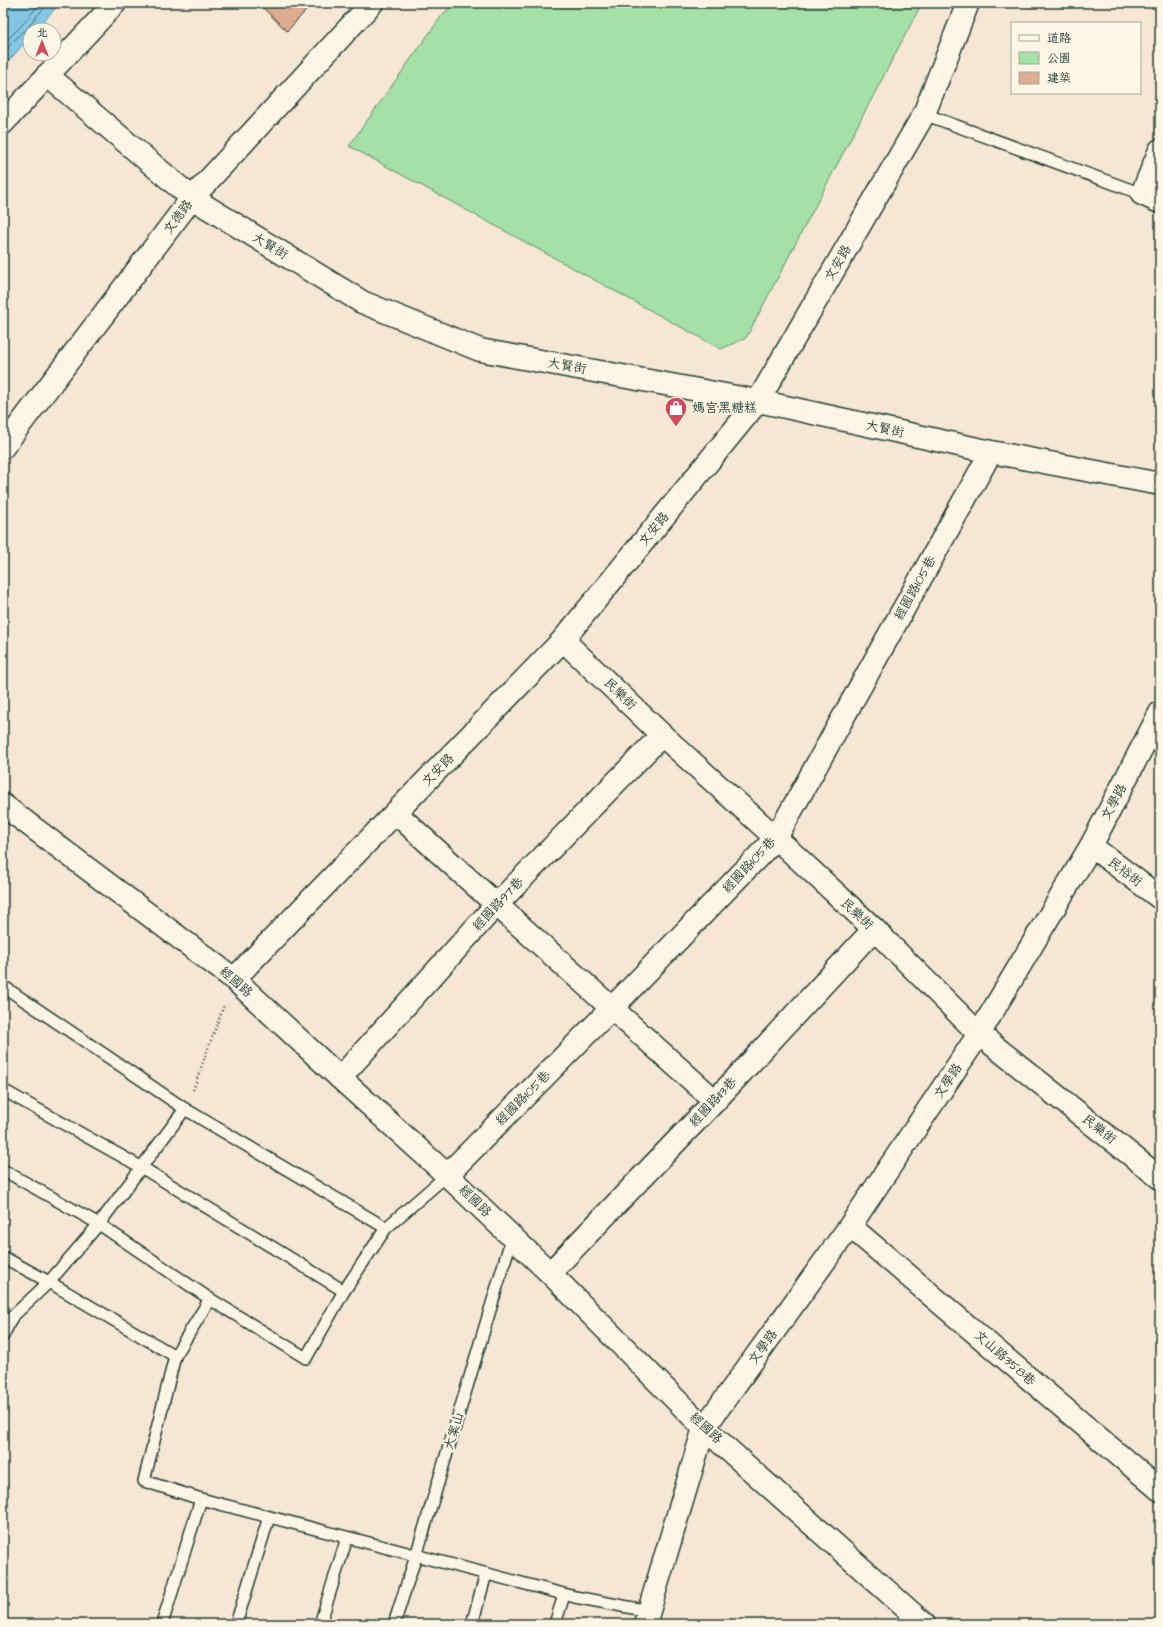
<svg xmlns="http://www.w3.org/2000/svg" width="1163" height="1627" font-family="'Architects Daughter','LXGW WenKai TC',sans-serif">
  <style>
    .green { fill: #a5e0a6; stroke: #628e6d }
    .water { fill: #84c7e5; stroke: #5c909e }
    .lines { fill: none; stroke-linecap: round; stroke-linejoin: round }
    .shore { stroke: #47747b; stroke-width: 1 }
    .building { fill: #deac91; stroke: #1f3d34 }
    .lane-casing { stroke: #1f3d34; stroke-width: 14 }
    .street-casing { stroke: #1f3d34; stroke-width: 25 }
    .path { stroke: #1f3d34; stroke-width: 2.5; stroke-dasharray: 1 3; stroke-linecap: butt }
    .lane { stroke: #fcf5e5; stroke-width: 11 }
    .street { stroke: #fcf5e5; stroke-width: 22 }
    .labels { text-anchor: middle; dominant-baseline: central; stroke-width: 4; stroke-linejoin: round; paint-order: stroke }
    .street-label { font-size: 13px; fill: #1f3d34; stroke: #fcf5e5 }
    .poi-label { font-size: 13px; fill: #1f3d34; stroke: #fcf5e5; text-anchor: start }
  </style>
  <rect width="100%" height="100%" fill="#f6e6d4"/>
  <filter id="ink" filterUnits="userSpaceOnUse"><feTurbulence type="fractalNoise" baseFrequency=".025" numOctaves="2"/><feDisplacementMap in="SourceGraphic" scale="8" xChannelSelector="R" yChannelSelector="G"/><feConvolveMatrix kernelMatrix="1 2 1 2 8 2 1 2 1" color-interpolation-filters="sRGB"/></filter>
  <g filter="url(#ink)">
    <polygon class="green" points="455,3 922,3 746,338 721,349 349,146 443,14"/>
    <polygon class="water" points="3,3 60,3 36,30 30,30 30,37 3,67"/>
    <g class="lines">
      <g class="shore">
        <polyline points="3,44 23,24 40,3"/>
        <polyline points="3,53 22,32 28,29 31,23 48,3"/>
      </g>
    </g>
    <polygon class="building" points="258,3 313,3 287,31"/>
    <g class="lines">
      <g class="lane-casing">
        <g id="lane">
          <polyline points="924,114 1142,194"/>
          <polyline points="3,986 185,1109 386,1228"/>
          <polyline points="3,1090 141,1167 344,1291"/>
          <polyline points="3,1170 99,1224 210,1299"/>
          <polyline points="3,1257 49,1282 99,1224 185,1109"/>
          <polyline points="3,1336 12,1317 49,1282 175,1356 210,1299 306,1358 344,1291 386,1228 447,1175"/>
          <polyline points="175,1356 144,1481 201,1499 575,1597 649,1611"/>
          <polyline points="162,1624 201,1499"/>
          <polyline points="236,1624 269,1517"/>
          <polyline points="320,1624 347,1538"/>
          <polyline points="394,1624 416,1556 512,1237"/>
          <polyline points="472,1624 486,1574"/>
          <polyline points="555,1624 564,1595"/>
        </g>
      </g>
      <g class="street-casing">
        <g id="street">
          <polyline points="47,75 192,198 362,302 480,350 758,401 991,452 1160,484"/>
          <polyline points="3,123 115,3"/>
          <polyline points="1160,150 1142,194 1160,202"/>
          <polyline points="3,447 192,198 372,3"/>
          <polyline points="563,640 662,735 776,838 874,929 979,1034 1160,1178"/>
          <polyline points="3,805 234,979 340,1078 447,1175 550,1273 704,1428 924,1624"/>
          <path d="M396 813C501 910 609 1005 715 1101"/>
          <polyline points="1091,846 1160,898"/>
          <polyline points="234,979 563,640 758,401 924,114 968,3"/>
          <polyline points="340,1078 496,905 662,735"/>
          <polyline points="447,1175 612,1008 776,838 991,452"/>
          <polyline points="850,1226 1160,1490"/>
          <polyline points="550,1273 715,1101 874,929"/>
          <polyline points="645,1624 704,1428 850,1226 979,1034 1091,846 1160,713"/>
        </g>
      </g>
      <polyline class="path" points="193,1090 224,1005"/>
      <use href="#lane" class="lane"/>
      <use href="#street" class="street"/>
    </g>
  </g>
  <defs>
    <g id="shop-pin" transform="scale(1.15)"><path d="M0 17L-7.5 6A9.5 9.5 0 1 1 7.5 6Z" fill="#d1495b" stroke="#fcf5e5"/><path d="M-5-2.5h2.3a2.7 3.5 0 0 1 5.4 0H5L5.5 6h-11ZM-1.5-2.5h3a1.5 2.3 0 0 0-3 0Z" fill="#fff"/></g>
  </defs>
  <g fill-rule="evenodd">
    <use href="#shop-pin" x="676" y="408"/>
  </g>
  <g class="labels">
    <g class="street-label">
      <text transform="translate(178 217) rotate(-53)">文德路</text>
      <text transform="translate(270 246) rotate(31)">大賢街</text>
      <text transform="translate(838 263) rotate(-60)">文安路</text>
      <text transform="translate(567 366) rotate(10)">大賢街</text>
      <text transform="translate(885 429) rotate(12)">大賢街</text>
      <text transform="translate(654 529) rotate(-51)">文安路</text>
      <text transform="translate(915 588) rotate(-61)">經國路105巷</text>
      <text transform="translate(620 694) rotate(44)">民樂街</text>
      <text transform="translate(438 770) rotate(-46)">文安路</text>
      <text transform="translate(1114 802) rotate(-62)">文學路</text>
      <text transform="translate(749 865) rotate(-47)">經國路105巷</text>
      <text transform="translate(1125 872) rotate(37)">民裕街</text>
      <text transform="translate(498 904) rotate(-47)">經國路97巷</text>
      <text transform="translate(857 914) rotate(43)">民樂街</text>
      <text transform="translate(236 982) rotate(41)">經國路</text>
      <text transform="translate(948 1081) rotate(-56)">文學路</text>
      <text transform="translate(523 1098) rotate(-45)">經國路105巷</text>
      <text transform="translate(713 1102) rotate(-47)">經國路113巷</text>
      <text transform="translate(1099 1129) rotate(38)">民樂街</text>
      <text transform="translate(475 1201) rotate(44)">經國路</text>
      <text transform="translate(763 1347) rotate(-54)">文學路</text>
      <text transform="translate(1005 1358) rotate(41)">文山路358巷</text>
      <text transform="translate(706 1428) rotate(43)">經國路</text>
      <text transform="translate(454 1431) rotate(-73)">大案山</text>
    </g>
    <g class="poi-label">
      <text x="692" y="408">媽宮黑糖糕</text>
    </g>
  </g>
  <rect width="1163" height="1627" fill="none" stroke="#fcf5e5" stroke-width="16"/>
  <rect x="8" y="8" width="1147" height="1611" fill="none" stroke="#1f3d34" stroke-width="1.5" filter="url(#ink)"/>
  <rect x="1011" y="22" width="130" height="72" fill="#fcf5e5" stroke="#a4ab9e"/>
  <rect x="1019" y="35" width="20" height="6" fill="#fcf5e5" stroke="#a4ab9e"/>
  <text x="1047" y="42" font-size="12" fill="#1f3d34">道路</text>
  <rect x="1019" y="52" width="20" height="12" fill="#a5e0a6" stroke="#a4ab9e"/>
  <text x="1047" y="62" font-size="12" fill="#1f3d34">公園</text>
  <rect x="1019" y="72" width="20" height="12" fill="#deac91" stroke="#a4ab9e"/>
  <text x="1047" y="82" font-size="12" fill="#1f3d34">建築</text>
  <g transform="translate(42 42)"><circle r="19" fill="#fcf5e5" stroke="#a4ab9e"/>
  <path d="M0-3L7 15L0 10L-7 15Z" fill="#d1495b"/>
  <text y="-6" font-size="11" font-weight="bold" text-anchor="middle" fill="#1f3d34">北</text>
  </g>
</svg>
